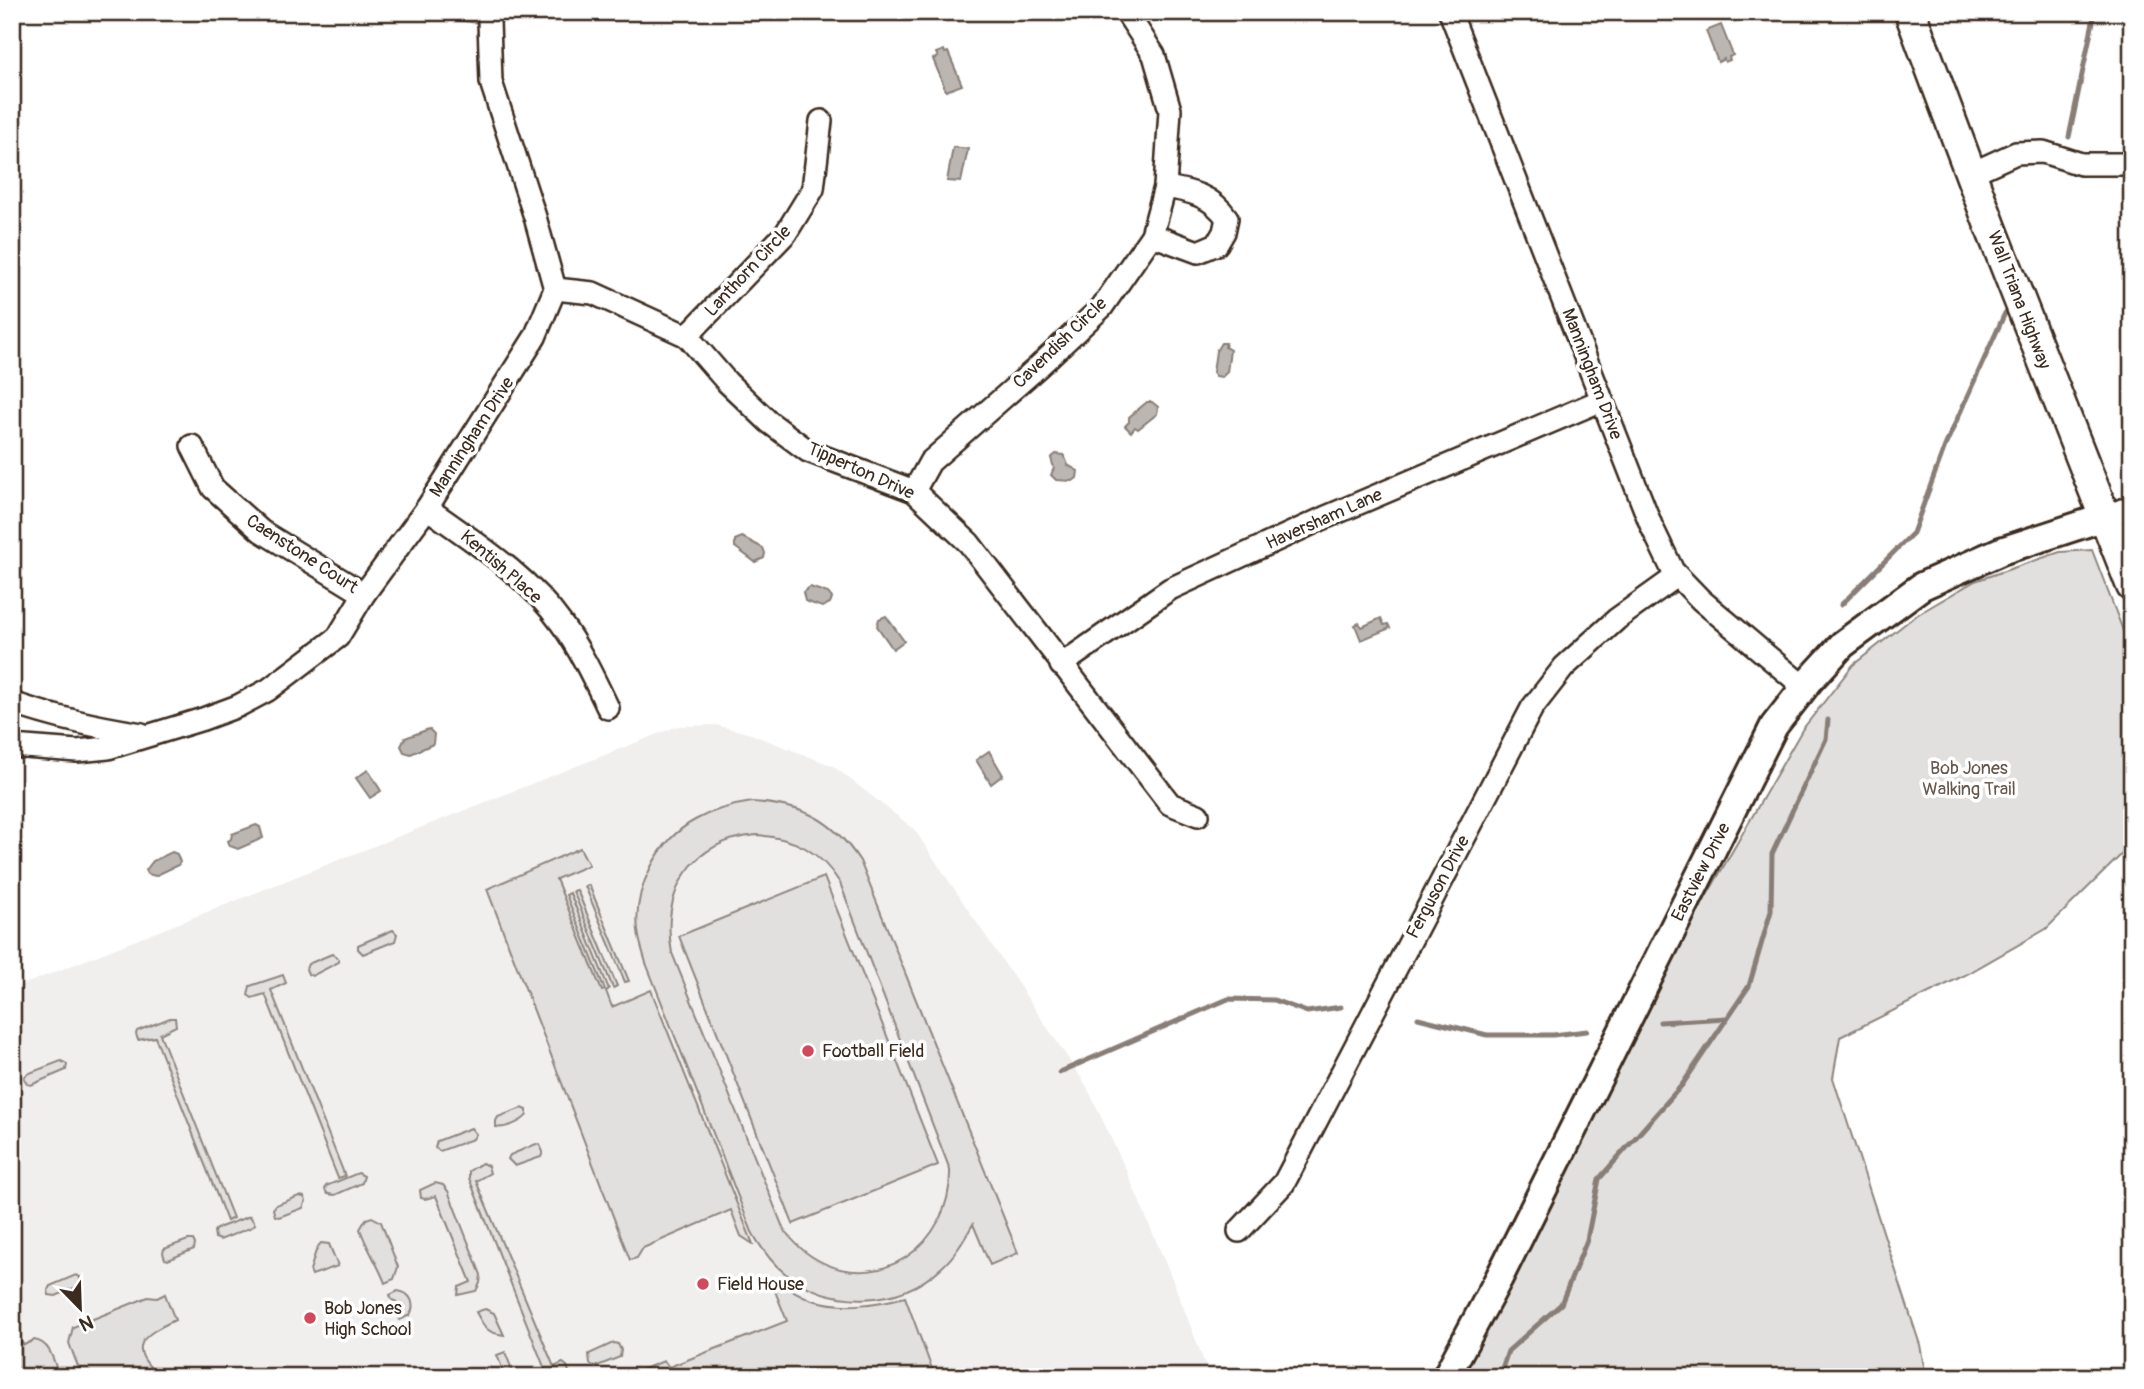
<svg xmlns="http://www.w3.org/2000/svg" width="2144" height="1389" font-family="Pangolin,sans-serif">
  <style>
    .built { fill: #f1efee }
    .green { fill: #e2e0de; stroke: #8e857e; stroke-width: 2; fill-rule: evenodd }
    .water { fill: #bcb6b3; stroke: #887e77; stroke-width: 2 }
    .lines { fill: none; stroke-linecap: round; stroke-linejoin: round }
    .stream { stroke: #887e77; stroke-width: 5 }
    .minor-casing { stroke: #3b2a1e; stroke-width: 26 }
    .tertiary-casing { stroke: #3b2a1e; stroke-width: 32 }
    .secondary-casing { stroke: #3b2a1e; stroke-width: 35 }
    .minor { stroke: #fff; stroke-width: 21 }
    .tertiary { stroke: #fff; stroke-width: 26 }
    .secondary { stroke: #fff; stroke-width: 30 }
    .poi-dot { fill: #d1495b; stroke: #fff; stroke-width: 2.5 }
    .labels { text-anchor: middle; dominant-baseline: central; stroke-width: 7; stroke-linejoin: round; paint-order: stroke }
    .street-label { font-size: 18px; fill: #3b2a1e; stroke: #fff }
    .park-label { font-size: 18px; fill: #65584e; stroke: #fff }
    .poi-label { font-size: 18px; fill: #3b2a1e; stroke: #fff; text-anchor: start }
  </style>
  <rect width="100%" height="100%" fill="#fff"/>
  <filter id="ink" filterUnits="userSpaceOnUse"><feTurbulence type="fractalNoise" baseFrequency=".0143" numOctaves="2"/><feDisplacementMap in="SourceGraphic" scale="14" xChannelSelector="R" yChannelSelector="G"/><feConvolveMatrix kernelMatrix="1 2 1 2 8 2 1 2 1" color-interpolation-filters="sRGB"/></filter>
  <g filter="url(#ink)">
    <polygon class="built" points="716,725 751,734 833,766 914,829 1086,1085 1127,1172 1176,1288 1210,1377 23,1377 12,1350 12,989 678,726"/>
    <g class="green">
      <polygon points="397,12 481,12 478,23"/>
      <polygon points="2092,550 2132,654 2132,844 2046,929 1967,974 1840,1037 1833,1078 1920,1345 1926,1377 1455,1377 1706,897 1802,730 1853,665 1915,616 1975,581 2060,552"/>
      <path d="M752 802C802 805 832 818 860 861L1018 1253 990 1265 973 1224C964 1240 955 1256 941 1268 898 1308 832 1308 786 1274 771 1263 761 1248 752 1232L646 963C643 952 639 941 638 931 633 889 658 840 695 820 713 810 731 805 752 802ZM757 835C795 838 819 850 840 883L950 1170C952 1245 877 1299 811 1256 800 1249 792 1240 784 1230L672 953C660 892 692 840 757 835Z"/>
      <polygon points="580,848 589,865 556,879 602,991 605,990 566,895 570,893 609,989 606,991 612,1007 651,990 753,1244 741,1236 731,1210 643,1248 637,1258 630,1260 487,889"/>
      <polygon points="824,877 938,1165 793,1224 679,936"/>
      <polygon points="589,885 629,981 625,982 585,886"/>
      <polygon points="577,890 617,986 613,988 573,891"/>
      <polygon points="393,930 397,934 395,941 363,954 358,949 358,945"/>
      <polygon points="332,954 339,959 339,962 312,976 308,974 306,969 308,964"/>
      <polygon points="283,975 286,983 271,990 345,1176 338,1178 265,994 252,998 248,995 250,986"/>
      <polygon points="170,1018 175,1018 176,1026 160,1034 233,1218 227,1221 155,1037 138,1040 136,1034 137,1031"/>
      <polygon points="61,1061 67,1064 66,1070 31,1085 27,1084 24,1078 27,1074"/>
      <path d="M522 1108 527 1110V1115C522 1122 505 1129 496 1127V1121L498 1117Z"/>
      <polygon points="471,1128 476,1134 473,1139 440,1151 435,1148 437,1141"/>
      <polygon points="536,1144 540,1145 543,1152 541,1157 515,1166 508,1159 510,1155"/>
      <polygon points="482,1163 488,1166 490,1173 476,1181 554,1367 563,1363 567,1366 569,1372 566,1377 548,1377 469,1178 469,1171"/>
      <polygon points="358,1173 364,1176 362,1183 335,1195 328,1194 325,1190 326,1186"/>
      <polygon points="435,1183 443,1185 448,1191 481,1275 480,1283 476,1291 458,1295 459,1287 471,1282 436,1196 425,1199 421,1198 420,1190"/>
      <polygon points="299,1196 304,1197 306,1201 303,1208 279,1217 275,1216 273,1209 276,1205"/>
      <polygon points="250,1216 255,1224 252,1227 220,1240 215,1238 214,1231 218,1228"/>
      <path d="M372 1217 381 1222 398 1267 394 1279 385 1283C378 1264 367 1249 360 1229L366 1219Z"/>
      <polygon points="188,1240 193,1240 195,1244 194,1249 168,1260 165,1259 163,1253 164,1249"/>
      <path d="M321 1243 329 1244 338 1266 312 1275 310 1270C314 1261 314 1249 321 1243Z"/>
      <polygon points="76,1275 80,1277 81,1285 56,1296 49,1295 48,1290 50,1286"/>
      <path d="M777 1285H782C792 1290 802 1296 812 1300 844 1309 874 1305 905 1297L935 1377H623L664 1361 669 1367 787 1321 775 1291Z"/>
      <path d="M398 1291C411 1293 416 1304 410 1315L400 1320 398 1316 404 1305 392 1300 390 1295Z"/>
      <path d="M165 1294 175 1320C143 1335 124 1347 161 1377H82L69 1343 73 1327 148 1297 157 1298Z"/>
      <path d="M485 1309 494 1313 504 1335C486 1333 484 1327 476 1312Z"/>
      <path d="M34 1340C51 1342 54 1362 59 1377H20L12 1352 21 1342 24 1345Z"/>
      <polygon points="613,1343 618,1344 621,1350 620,1357 595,1367 590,1364 589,1354"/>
      <polygon points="505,1352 515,1377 497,1377 504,1373 497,1355"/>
    </g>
    <g class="water">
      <polygon points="1721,25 1733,55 1729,57 1730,60 1725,62 1724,59 1718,62 1706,31"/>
      <polygon points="944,50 945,53 948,52 962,85 946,91 933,59 938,57 936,53"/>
      <polygon points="953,147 968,149 961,182 947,181"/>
      <polygon points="1221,343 1226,343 1225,347 1230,350 1227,372 1222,377 1216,376 1213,372 1216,351"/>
      <polygon points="1147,402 1152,402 1158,407 1157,414 1138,429 1135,427 1131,432 1125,426 1129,422 1129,417"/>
      <polygon points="1056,454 1064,455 1068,465 1078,471 1077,478 1073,481 1056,480 1051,475 1054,468 1051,458"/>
      <polygon points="742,537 763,548 765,553 764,558 755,562 735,547 735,540"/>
      <polygon points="810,587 828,593 832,598 830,603 822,607 805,601 803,592"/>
      <polygon points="886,616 904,641 893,649 877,626 879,619"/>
      <polygon points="1381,618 1384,625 1388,624 1390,628 1361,640 1355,625 1359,623 1362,627"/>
      <polygon points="429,729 434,734 433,744 411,754 404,752 401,746 405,738"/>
      <polygon points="989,751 1003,775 991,784 976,760"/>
      <polygon points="368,770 381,791 370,798 356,778"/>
      <polygon points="256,825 260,827 263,838 238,849 230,846 228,841 231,839 232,834"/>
      <polygon points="172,852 177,854 180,862 178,865 155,876 148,874 146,870 153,861"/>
    </g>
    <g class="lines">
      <g class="stream">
        <polyline points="2069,137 2095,12"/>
        <polyline points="1841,605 1913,533 1945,446 2005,313"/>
        <polyline points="1418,1018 1487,1035 1553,1035 1587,1031"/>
        <polyline points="1660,1022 1727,1018"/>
        <polyline points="1060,1072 1228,999 1274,1000 1307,1012 1341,1007"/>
        <polyline points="1499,1377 1508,1351 1561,1304 1587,1240 1599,1179 1682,1085 1749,986 1771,911 1772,854 1826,739 1828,720"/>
      </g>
      <g class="minor-casing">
        <g id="minor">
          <polyline points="1450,12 1651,525 1673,571 1701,600 1804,687"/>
          <polyline points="1970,174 2016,153 2043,152 2081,164 2132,164"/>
          <path d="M1152 235 1198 252 1217 244 1224 232 1227 218C1212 196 1191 191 1165 187"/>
          <polyline points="555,289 593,293 687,336 727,382 769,422 808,451 914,491 969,543 1170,804 1198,815"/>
          <polyline points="687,336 786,233 813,189 821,121"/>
          <polyline points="192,446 213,488 261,531 364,594"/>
          <polyline points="914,491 930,462 1038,367 1102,307 1152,235 1165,187 1170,110 1154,55 1126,12"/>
          <path d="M427 508C474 542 527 575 561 623 580 649 594 679 608 708"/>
          <polyline points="2105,517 2132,506"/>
          <polyline points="1061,665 1170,589 1324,518 1602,400"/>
          <path d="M12 703C55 718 97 727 142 734"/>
          <polyline points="12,746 77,751 108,748 203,719 238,706 268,690 338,637 364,594 427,508 535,337 555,289 535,217 491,82 489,21 492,12"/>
          <polyline points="1239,1231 1284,1183 1532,708 1564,667 1617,619 1677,576"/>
        </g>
      </g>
      <g class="tertiary-casing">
        <polyline id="tertiary" points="1446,1377 1499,1278 1774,726 1810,680 1843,644 1922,586 2001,551 2105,517"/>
      </g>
      <g class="secondary-casing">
        <polyline id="secondary" points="1910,12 1991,228 2132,586"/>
      </g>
      <use href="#minor" class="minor"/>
      <use href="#tertiary" class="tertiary"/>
      <use href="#secondary" class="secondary"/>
    </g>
  </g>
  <g class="poi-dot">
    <circle cx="808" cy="1051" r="7"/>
    <circle cx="703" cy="1284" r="7"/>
    <circle cx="310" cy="1318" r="7"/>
  </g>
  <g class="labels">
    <g class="street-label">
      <text transform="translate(748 271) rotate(-47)">Lanthorn Circle</text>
      <text transform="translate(2019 300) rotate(69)">Wall Triana Highway</text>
      <text transform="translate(1060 343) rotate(-44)">Cavendish Circle</text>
      <text transform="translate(1592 374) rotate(69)">Manningham Drive</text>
      <text transform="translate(472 437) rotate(-57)">Manningham Drive</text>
      <text transform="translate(861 471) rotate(24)">Tipperton Drive</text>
      <text transform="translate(1324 519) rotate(-24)">Haversham Lane</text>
      <text transform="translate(302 554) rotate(33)">Caenstone Court</text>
      <text transform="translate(501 567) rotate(41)">Kentish Place</text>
      <text transform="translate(1701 872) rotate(-63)">Eastview Drive</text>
      <text transform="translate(1438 887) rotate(-62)">Ferguson Drive</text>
    </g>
    <g class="park-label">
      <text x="1969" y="768">Bob Jones<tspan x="1969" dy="21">Walking Trail</tspan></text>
    </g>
    <g class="poi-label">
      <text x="822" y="1051">Football Field</text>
      <text x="717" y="1284">Field House</text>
      <text x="324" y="1308">Bob Jones<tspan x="324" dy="21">High School</tspan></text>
    </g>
  </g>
  <rect width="2144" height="1389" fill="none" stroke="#fff" stroke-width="42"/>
  <rect x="21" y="21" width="2102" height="1347" fill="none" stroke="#3b2a1e" stroke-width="2.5" filter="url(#ink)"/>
  <g transform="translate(80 1308) rotate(157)" stroke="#ffffff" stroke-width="5" paint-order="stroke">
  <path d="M0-5L12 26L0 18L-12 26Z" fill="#3b2a1e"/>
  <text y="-10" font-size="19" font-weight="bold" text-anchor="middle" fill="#3b2a1e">N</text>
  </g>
</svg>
